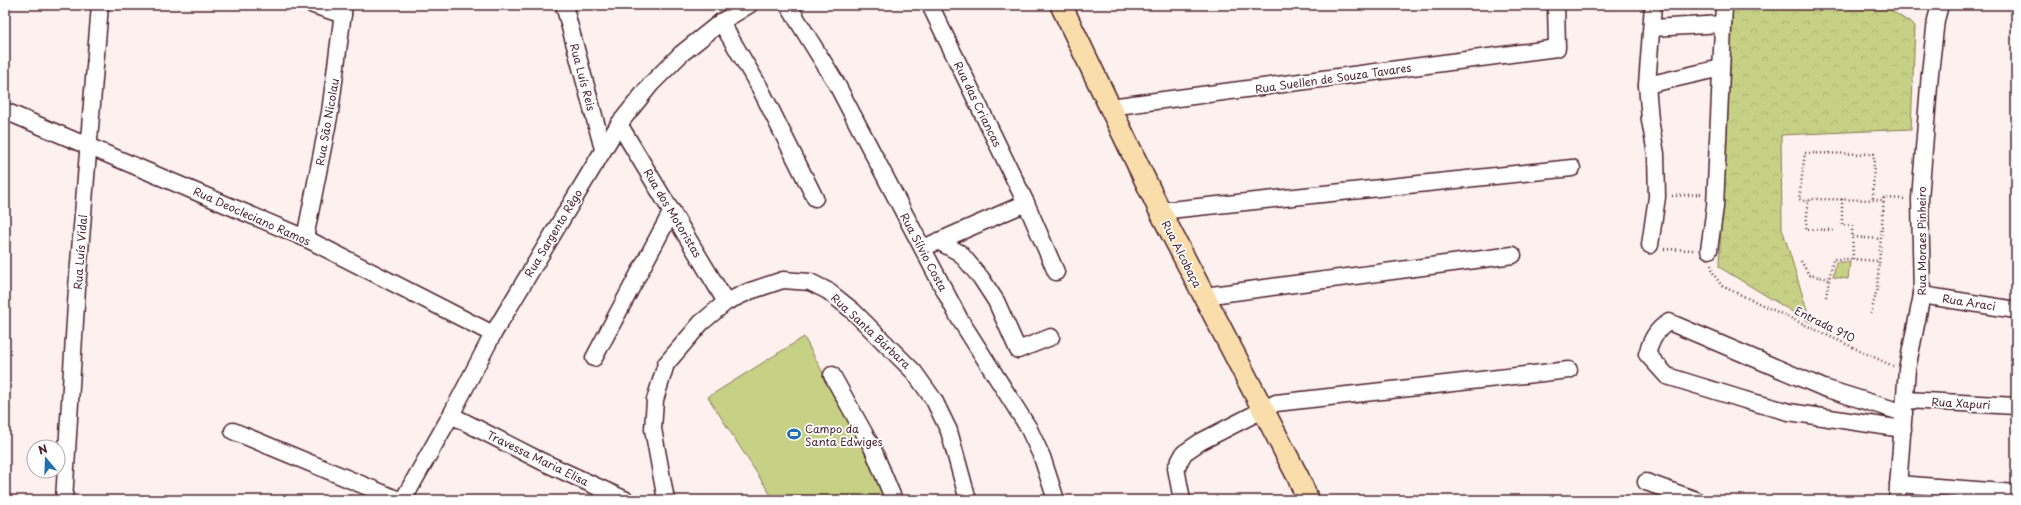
<svg xmlns="http://www.w3.org/2000/svg" width="2021" height="505" font-family="'Playpen Sans',sans-serif">
  <style>
    .forest { fill: url(#forest-crowns); stroke: #887858 }
    .park { fill: #c7d185; stroke: #887858 }
    .lines { fill: none; stroke-linecap: round; stroke-linejoin: round }
    .minor-casing { stroke: #4a1f2b; stroke-width: 19 }
    .major-casing { stroke: #4a1f2b; stroke-width: 24 }
    .path { stroke: #4a1f2b; stroke-width: 2.5; stroke-dasharray: 1 3; stroke-linecap: butt }
    .minor { stroke: #fff; stroke-width: 16 }
    .major { stroke: #f9deab; stroke-width: 21 }
    .labels { text-anchor: middle; dominant-baseline: central; stroke-width: 3.5; stroke-linejoin: round; paint-order: stroke }
    .street-label { font-size: 11px; fill: #4a1f2b; stroke: #fff }
    .poi-label { font-size: 11px; fill: #4a1f2b; stroke: #fff; text-anchor: start }
  </style>
  <defs>
    <pattern id="forest-crowns" width="20" height="18" patternUnits="userSpaceOnUse"><rect width="20" height="18" fill="#c7d185"/><path d="M2 6a3 3 0 1 1 6 0M12 15a3 3 0 1 1 6 0" fill="none" stroke="#acb373"/></pattern>
  </defs>
  <rect width="100%" height="100%" fill="#fdf1ef"/>
  <filter id="ink" filterUnits="userSpaceOnUse"><feTurbulence type="fractalNoise" baseFrequency=".025" numOctaves="2"/><feDisplacementMap in="SourceGraphic" scale="8" xChannelSelector="R" yChannelSelector="G"/><feConvolveMatrix kernelMatrix="1 2 1 2 8 2 1 2 1" color-interpolation-filters="sRGB"/></filter>
  <g filter="url(#ink)">
    <polygon class="forest" points="1731,5 1883,5 1915,26 1911,129 1781,135 1782,228 1811,323 1719,267"/>
    <g class="park">
      <polygon points="1836,262 1850,262 1848,279 1833,277"/>
      <polygon points="804,337 875,472 886,500 774,500 708,397"/>
    </g>
    <g class="lines">
      <g class="minor-casing">
        <g id="minor">
          <polyline points="313,5 343,15"/>
          <polyline points="564,5 603,149"/>
          <polyline points="788,5 835,81 959,318 1028,427 1042,457 1056,500"/>
          <polyline points="930,5 1026,203 1056,272"/>
          <polyline points="721,22 760,88 815,198"/>
          <polyline points="1652,28 1723,24"/>
          <polyline points="1647,85 1721,68"/>
          <polyline points="1110,107 1557,48 1556,5"/>
          <polyline points="5,111 305,238 493,334"/>
          <polyline points="619,124 726,302"/>
          <polyline points="1160,211 1572,168"/>
          <polyline points="305,238 330,112 344,5"/>
          <polyline points="938,241 960,253 981,278 996,301 1018,350 1051,337"/>
          <polyline points="932,244 1026,203"/>
          <polyline points="1650,245 1657,197 1656,154 1650,120 1647,85 1653,5"/>
          <polyline points="1709,250 1715,207 1724,5"/>
          <polyline points="1922,295 2016,310"/>
          <polyline points="1204,296 1513,255"/>
          <polyline points="594,358 672,211"/>
          <polyline points="832,375 872,447 894,500"/>
          <polyline points="1906,400 2016,406"/>
          <polyline points="451,415 541,461 626,500"/>
          <path d="M1903 429 1789 412 1745 400 1667 376 1647 354C1651 341 1656 329 1669 322L1824 388 1904 413"/>
          <polyline points="233,431 399,500"/>
          <polyline points="1646,482 1696,500"/>
          <polyline points="1898,484 2016,493"/>
          <polyline points="64,500 77,288 100,5"/>
          <polyline points="403,500 451,415 493,334 619,124 651,84 681,54 721,22 749,5"/>
          <polyline points="666,500 653,429 655,400 666,364 701,323 726,302 750,291 783,280 810,282 828,291 853,311 914,372 934,400 949,431 968,500"/>
          <polyline points="1182,500 1176,468 1184,453 1200,442 1276,403 1569,370"/>
          <polyline points="1897,500 1907,369 1922,295 1920,199 1930,73 1936,20 1940,5"/>
        </g>
      </g>
      <g class="major-casing">
        <polyline id="major" points="1061,5 1160,211 1298,477 1308,500"/>
      </g>
      <g class="path">
        <polyline points="1672,196 1701,194"/>
        <polyline points="1842,199 1842,225 1852,226 1853,259 1878,261"/>
        <polyline points="1808,202 1799,199 1805,153 1874,154 1873,199"/>
        <polyline points="1833,230 1806,229 1808,202 1811,199 1884,200"/>
        <polyline points="1853,237 1880,239"/>
        <polyline points="1664,249 1695,250"/>
        <polyline points="1801,261 1809,275 1829,279"/>
        <polyline points="1711,265 1714,275 1722,286 1893,366"/>
        <polyline points="1826,297 1833,259 1853,259"/>
        <polyline points="1871,314 1877,289 1884,198 1905,199"/>
      </g>
      <use href="#minor" class="minor"/>
      <use href="#major" class="major"/>
    </g>
  </g>
  <defs>
    <g id="stadium-bare" transform="scale(1.08)"><path d="M0-5a6.5 5 0 1 0 0 10a6.5 5 0 1 0 0-10ZM-3.5-1.8h7v3.6h-7Z" fill="#1f6fb2" stroke="#fff" stroke-width="2.5" paint-order="stroke"/></g>
  </defs>
  <g fill-rule="evenodd">
    <use href="#stadium-bare" x="794" y="434"/>
  </g>
  <g class="labels">
    <g class="street-label">
      <text transform="translate(583 77) rotate(75)">Rua Luís Reis</text>
      <text transform="translate(1333 78) rotate(-8)">Rua Suellen de Souza Tavares</text>
      <text transform="translate(978 104) rotate(64)">Rua das Criancas</text>
      <text transform="translate(327 122) rotate(-80)">Rua São Nicolau</text>
      <text transform="translate(673 213) rotate(59)">Rua dos Motoristas</text>
      <text transform="translate(252 216) rotate(24)">Rua Deocleciano Ramos</text>
      <text transform="translate(553 233) rotate(-59)">Rua Sargento Rêgo</text>
      <text transform="translate(1921 241) rotate(-90)">Rua Moraes Pinheiro</text>
      <text transform="translate(80 252) rotate(-86)">Rua Luís Vidal</text>
      <text transform="translate(924 252) rotate(62)">Rua Sílvio Costa</text>
      <text transform="translate(1182 254) rotate(63)">Rua Alcobaça</text>
      <text transform="translate(1969 302) rotate(9)">Rua Araci</text>
      <text transform="translate(1825 324) rotate(26)">Entrada 910</text>
      <text transform="translate(871 331) rotate(43)">Rua Santa Bárbara</text>
      <text transform="translate(1961 403) rotate(3)">Rua Xapuri</text>
      <text transform="translate(538 458) rotate(26)">Travessa Maria Elisa</text>
    </g>
    <g class="poi-label">
      <text x="805" y="428">Campo da<tspan x="805" dy="13">Santa Edwiges</tspan></text>
    </g>
  </g>
  <rect width="2021" height="505" fill="none" stroke="#fff" stroke-width="20"/>
  <rect x="10" y="10" width="2001" height="485" fill="none" stroke="#4a1f2b" stroke-width="1.5" filter="url(#ink)"/>
  <g transform="translate(46 459) rotate(341)"><circle r="19" fill="#ffffff" stroke="#b7a5aa"/>
  <path d="M0-3L7 15L0 10L-7 15Z" fill="#1f6fb2"/>
  <text y="-6" font-size="11" font-weight="bold" text-anchor="middle" fill="#4a1f2b">N</text>
  </g>
</svg>
